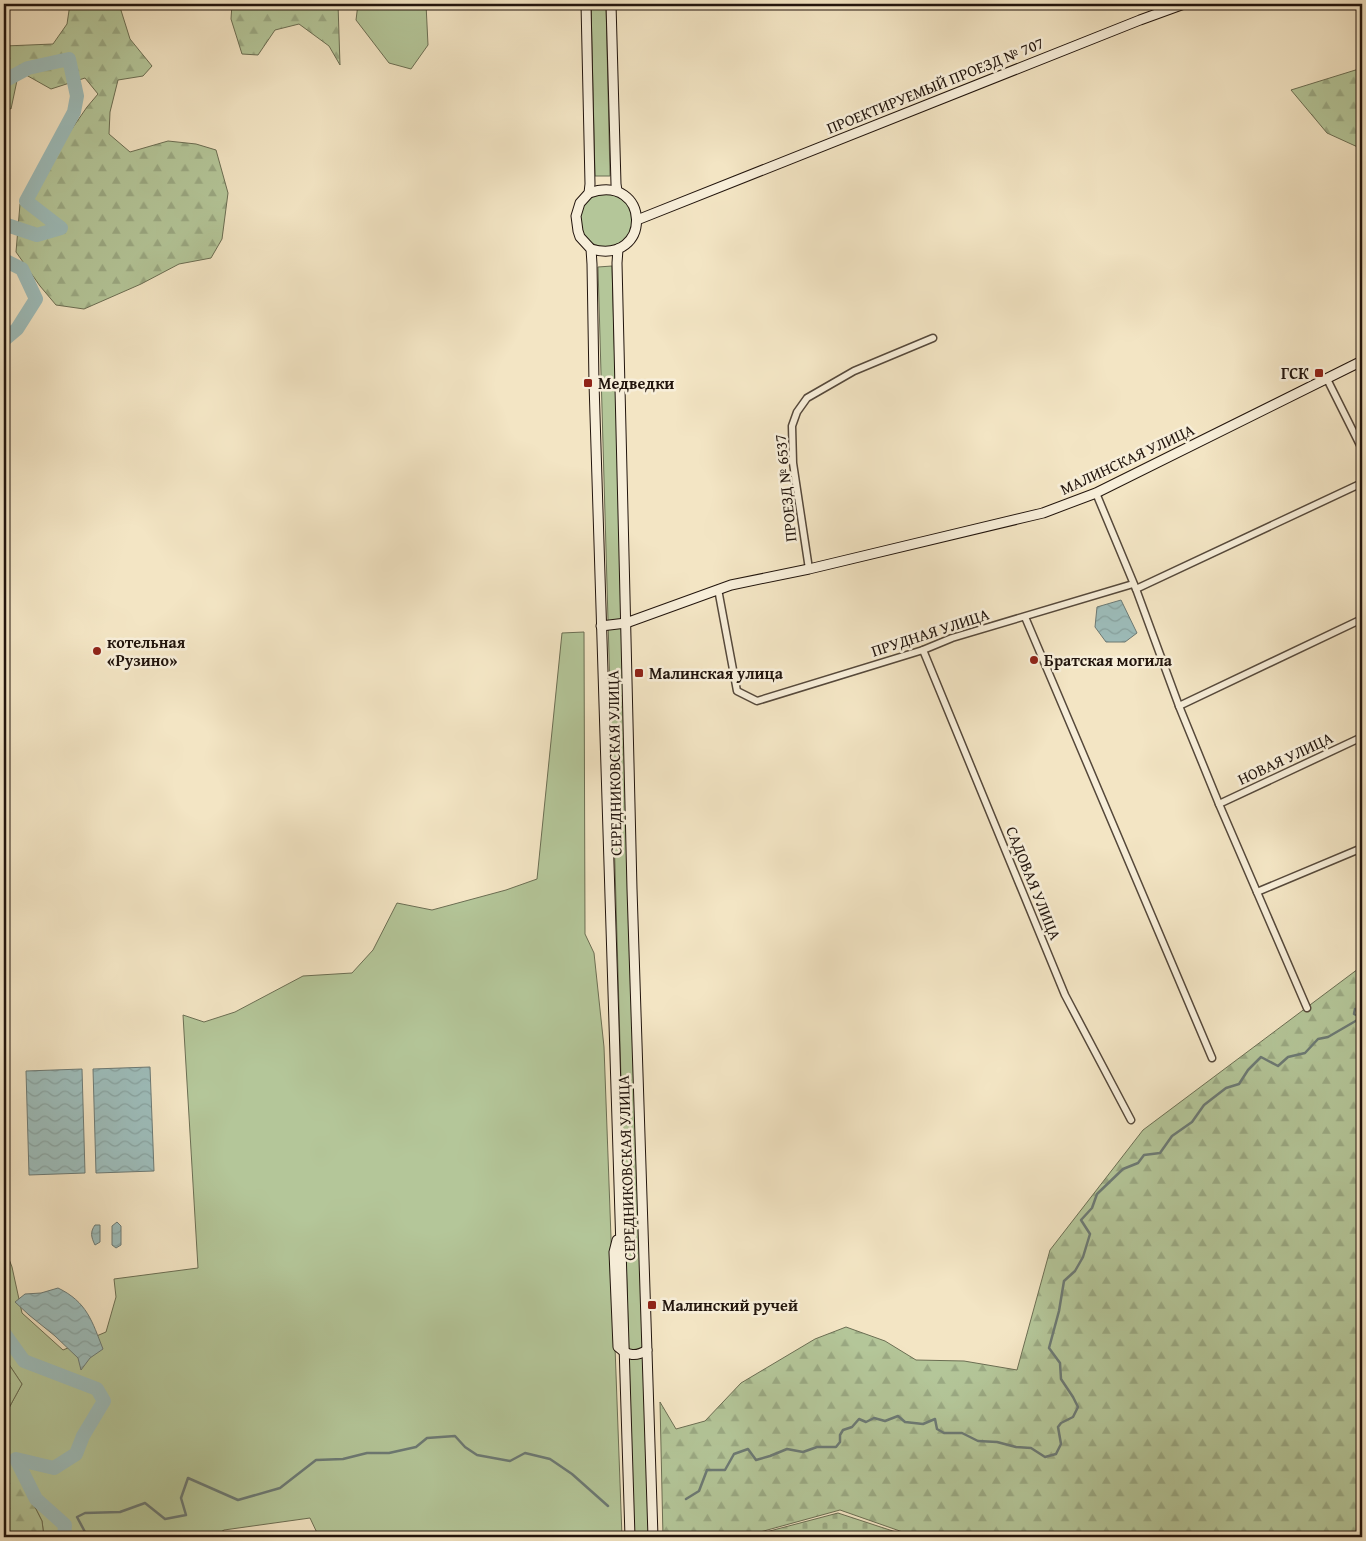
<svg xmlns="http://www.w3.org/2000/svg" width="1366" height="1541" font-family="'Gentium Book Plus',serif">
  <style>
    .grass { fill: #b4c699; stroke: #6b6e53 }
    .forest { fill: url(#forest-firs); stroke: #6b6e53 }
    .cemetery { fill: url(#cemetery-stones); stroke: #6b6e53 }
    .water { fill: url(#water-waves); stroke: #6c7a75 }
    .lines { fill: none; stroke-linecap: round; stroke-linejoin: round }
    .stream { stroke: #6c7a75; stroke-width: 2.5 }
    .river { stroke: #9dbdbb; stroke-width: 14 }
    .street-casing { stroke: #56493b; stroke-width: 9 }
    .secondary-casing { stroke: #22150d; stroke-width: 11 }
    .street { stroke: #f7eed9; stroke-width: 6 }
    .secondary { stroke: #f7eed9; stroke-width: 9 }
    .poi-dot { fill: #8f2418; stroke: #f7eed9; stroke-width: 2 }
    .labels { text-anchor: middle; dominant-baseline: central; stroke-width: 5; stroke-linejoin: round; paint-order: stroke }
    .street-label { font-size: 16px; fill: #22150d; stroke: #f7eed9 }
    .poi-label { font-size: 16px; font-weight: bold; fill: #22150d; stroke: #f7eed9; text-anchor: start }
  </style>
  <defs>
    <pattern id="forest-firs" width="22" height="20" patternUnits="userSpaceOnUse" patternTransform="scale(1.25)"><rect width="22" height="20" fill="#b4c699"/><path d="M5 1l3.5 6h-7zM16 11l3.5 6h-7z" fill="#9aa983"/></pattern>
    <pattern id="cemetery-stones" width="16" height="16" patternUnits="userSpaceOnUse" patternTransform="scale(1.25)"><rect width="16" height="16" fill="#b4c699"/><path d="M2 7V4a2 2 0 0 1 4 0v3zM10 15v-3a2 2 0 0 1 4 0v3z" fill="#9aa983"/></pattern>
    <pattern id="water-waves" width="16" height="10" patternUnits="userSpaceOnUse" patternTransform="scale(1.25)"><rect width="16" height="10" fill="#9dbdbb"/><path d="M0 5q4-4 8 0t8 0" fill="none" stroke="#87a2a0"/></pattern>
  </defs>
  <rect width="100%" height="100%" fill="#f3e5c4"/>
  <filter id="stains"><feTurbulence type="fractalNoise" baseFrequency=".004" numOctaves="4"/><feColorMatrix values="0 0 0 0 .2 0 0 0 0 .09 0 0 0 0 .02 0 0 0 .5 -.17"/></filter>
  <radialGradient id="worn" r=".72"><stop offset=".6" stop-color="#630" stop-opacity="0"/><stop offset="1" stop-color="#630" stop-opacity=".3"/></radialGradient>
  <g class="grass">
    <polygon points="358,4 426,4 428,45 411,69 389,63 356,20"/>
    <polygon points="591,4 606,4 610,176 595,176"/>
    <circle cx="606" cy="220" r="27"/>
    <polygon points="612,266 649,1537 634,1537 598,267"/>
    <polygon points="584,632 585,934 594,953 604,1047 622,1537 319,1537 310,1518 224,1530 213,1537 44,1537 42,1521 4,1446 4,1417 22,1384 4,1357 4,1246 12,1267 22,1313 63,1350 106,1332 116,1297 114,1279 198,1268 183,1015 204,1022 235,1012 303,976 352,973 373,950 397,903 432,910 506,890 537,879 562,633"/>
  </g>
  <g class="forest">
    <polygon points="70,4 119,4 130,39 152,66 143,76 118,80 110,112 109,134 130,152 168,141 196,144 216,150 228,193 222,239 211,258 179,264 141,284 84,309 56,305 40,286 16,252 20,204 87,107 98,94 85,78 51,89 19,71 11,109 4,106 5,46 53,44 67,24"/>
    <polygon points="232,4 338,4 340,65 329,46 299,24 275,30 258,55 242,54 231,19"/>
    <polygon points="1074,4 1123,4 1086,9"/>
    <polygon points="1362,68 1362,149 1327,133 1291,90"/>
    <polygon points="1362,966 1362,1537 917,1537 840,1510 742,1537 663,1537 660,1402 676,1429 705,1421 741,1383 815,1339 846,1327 885,1341 916,1360 964,1361 1017,1370 1050,1250 1143,1130"/>
    <polygon points="4,1357 22,1384 4,1417"/>
    <polygon points="4,1446 42,1521 44,1537 4,1537"/>
  </g>
  <polygon class="cemetery" points="838,1513 911,1537 747,1537"/>
  <g class="water">
    <polygon points="1121,600 1137,633 1125,642 1106,642 1095,627 1097,607"/>
    <polygon points="150,1067 154,1171 96,1173 93,1069"/>
    <polygon points="82,1069 85,1173 29,1175 26,1071"/>
    <polygon points="117,1222 121,1226 121,1245 116,1248 112,1245 112,1226"/>
    <path d="M95 1225H100V1242L95 1245C91 1237 90 1232 95 1225Z"/>
    <path d="M58 1288C87 1302 92 1321 103 1349L90 1358 81 1370 78 1358 55 1336 29 1315 15 1302 25 1294 41 1293Z"/>
  </g>
  <g class="lines">
    <g class="stream">
      <polyline points="686,1499 699,1491 707,1470 725,1470 734,1454 748,1449 756,1460 770,1456 787,1449 803,1452 817,1447 836,1447 840,1442 840,1435 843,1430 852,1427 859,1419 866,1422 874,1418 885,1421 898,1416 905,1422 923,1424 935,1419 937,1429 944,1433 962,1433 978,1441 997,1442 1016,1447 1031,1448 1045,1457 1056,1454 1061,1444 1058,1427 1061,1423 1073,1417 1078,1407 1073,1397 1061,1379 1060,1363 1049,1348 1059,1311 1064,1281 1075,1271 1083,1257 1090,1234 1081,1220 1092,1208 1097,1194 1123,1169 1138,1163 1144,1155 1160,1153 1172,1136 1192,1122 1204,1105 1226,1088 1239,1084 1248,1070 1261,1057 1278,1066 1288,1057 1305,1053 1318,1039 1328,1037 1359,1019 1358,1016 1354,1014 1355,1009 1362,1009"/>
      <polyline points="82,1537 85,1532 77,1517 85,1513 120,1512 145,1503 165,1519 186,1515 181,1498 188,1478 238,1500 280,1488 316,1460 343,1459 367,1453 389,1453 416,1447 427,1438 455,1436 465,1447 477,1455 510,1461 525,1453 550,1459 572,1474 608,1506"/>
    </g>
    <g class="river">
      <polyline points="4,81 28,68 69,59 77,96 74,112 26,201 61,228 37,235 4,224"/>
      <polyline points="4,260 22,269 36,299 17,329 4,340"/>
      <polyline points="4,1333 24,1361 97,1389 104,1401 83,1436 76,1454 54,1468 16,1459 36,1499 65,1525 64,1537"/>
    </g>
    <g class="street-casing">
      <g id="street">
        <polyline points="1327,379 1362,449"/>
        <polyline points="1096,493 1136,589 1179,706 1219,804 1307,1008"/>
        <polyline points="809,569 793,463 792,426 797,412 807,398 854,371 933,338"/>
        <polyline points="718,589 737,691 757,701 923,650 952,638 1133,584"/>
        <polyline points="1136,589 1362,483"/>
        <polyline points="1025,617 1212,1058"/>
        <polyline points="923,650 1065,995 1131,1120"/>
        <polyline points="1179,706 1362,619"/>
        <polyline points="1219,804 1362,737"/>
        <polyline points="1257,892 1362,848"/>
      </g>
    </g>
    <g class="secondary-casing">
      <g id="secondary">
        <polyline points="586,4 590,184 589,193 580,203 576,216 578,231 580,237 591,249 592,264 594,383 630,1537"/>
        <polyline points="611,4 616,184 617,191"/>
        <path d="M589 193C651 172 653 266 591 249"/>
        <polyline points="637,220 1140,20 1184,4"/>
        <polyline points="618,249 617,263 632,889 653,1537"/>
        <polyline points="601,626 626,623 731,585 809,569 1043,513 1096,493 1362,361"/>
        <path d="M617 1240 614 1252 618 1347C628 1356 636 1357 647 1350"/>
      </g>
    </g>
    <use href="#street" class="street"/>
    <use href="#secondary" class="secondary"/>
  </g>
  <g class="poi-dot">
    <rect x="1314" y="368" width="10" height="10" rx="2.5"/>
    <rect x="583" y="378" width="10" height="10" rx="2.5"/>
    <circle cx="97" cy="651" r="5"/>
    <circle cx="1034" cy="660" r="5"/>
    <rect x="634" y="668" width="10" height="10" rx="2.5"/>
    <rect x="647" y="1300" width="10" height="10" rx="2.5"/>
  </g>
  <g class="labels">
    <g class="street-label">
      <text transform="translate(935 85) rotate(-22)">ПРОЕКТИРУЕМЫЙ ПРОЕЗД № 707</text>
      <text transform="translate(1127 459) rotate(-25)">МАЛИНСКАЯ УЛИЦА</text>
      <text transform="translate(785 488) rotate(-96)">ПРОЕЗД № 6537</text>
      <text transform="translate(930 632) rotate(-18)">ПРУДНАЯ УЛИЦА</text>
      <text transform="translate(1285 758) rotate(-25)">НОВАЯ УЛИЦА</text>
      <text transform="translate(614 763) rotate(-91)">СЕРЕДНИКОВСКАЯ УЛИЦА</text>
      <text transform="translate(1034 883) rotate(68)">САДОВАЯ УЛИЦА</text>
      <text transform="translate(626 1168) rotate(-92)">СЕРЕДНИКОВСКАЯ УЛИЦА</text>
    </g>
    <g class="poi-label">
      <text x="1309" y="373" text-anchor="end">ГСК</text>
      <text x="598" y="383">Медведки</text>
      <text x="107" y="642">котельная<tspan x="107" dy="18">«Рузино»</tspan></text>
      <text x="1044" y="660">Братская могила</text>
      <text x="649" y="673">Малинская улица</text>
      <text x="662" y="1305">Малинский ручей</text>
    </g>
  </g>
  <rect width="1366" height="1541" fill="none" stroke="#f3e5c4" stroke-width="20"/>
  <rect x="5" y="5" width="1356" height="1531" fill="none" stroke="#22150d" stroke-width="2.5"/>
  <rect x="10" y="10" width="1346" height="1521" fill="none" stroke="#22150d"/>
  <rect width="100%" height="100%" filter="url(#stains)"/>
  <rect width="100%" height="100%" fill="url(#worn)"/>
</svg>
